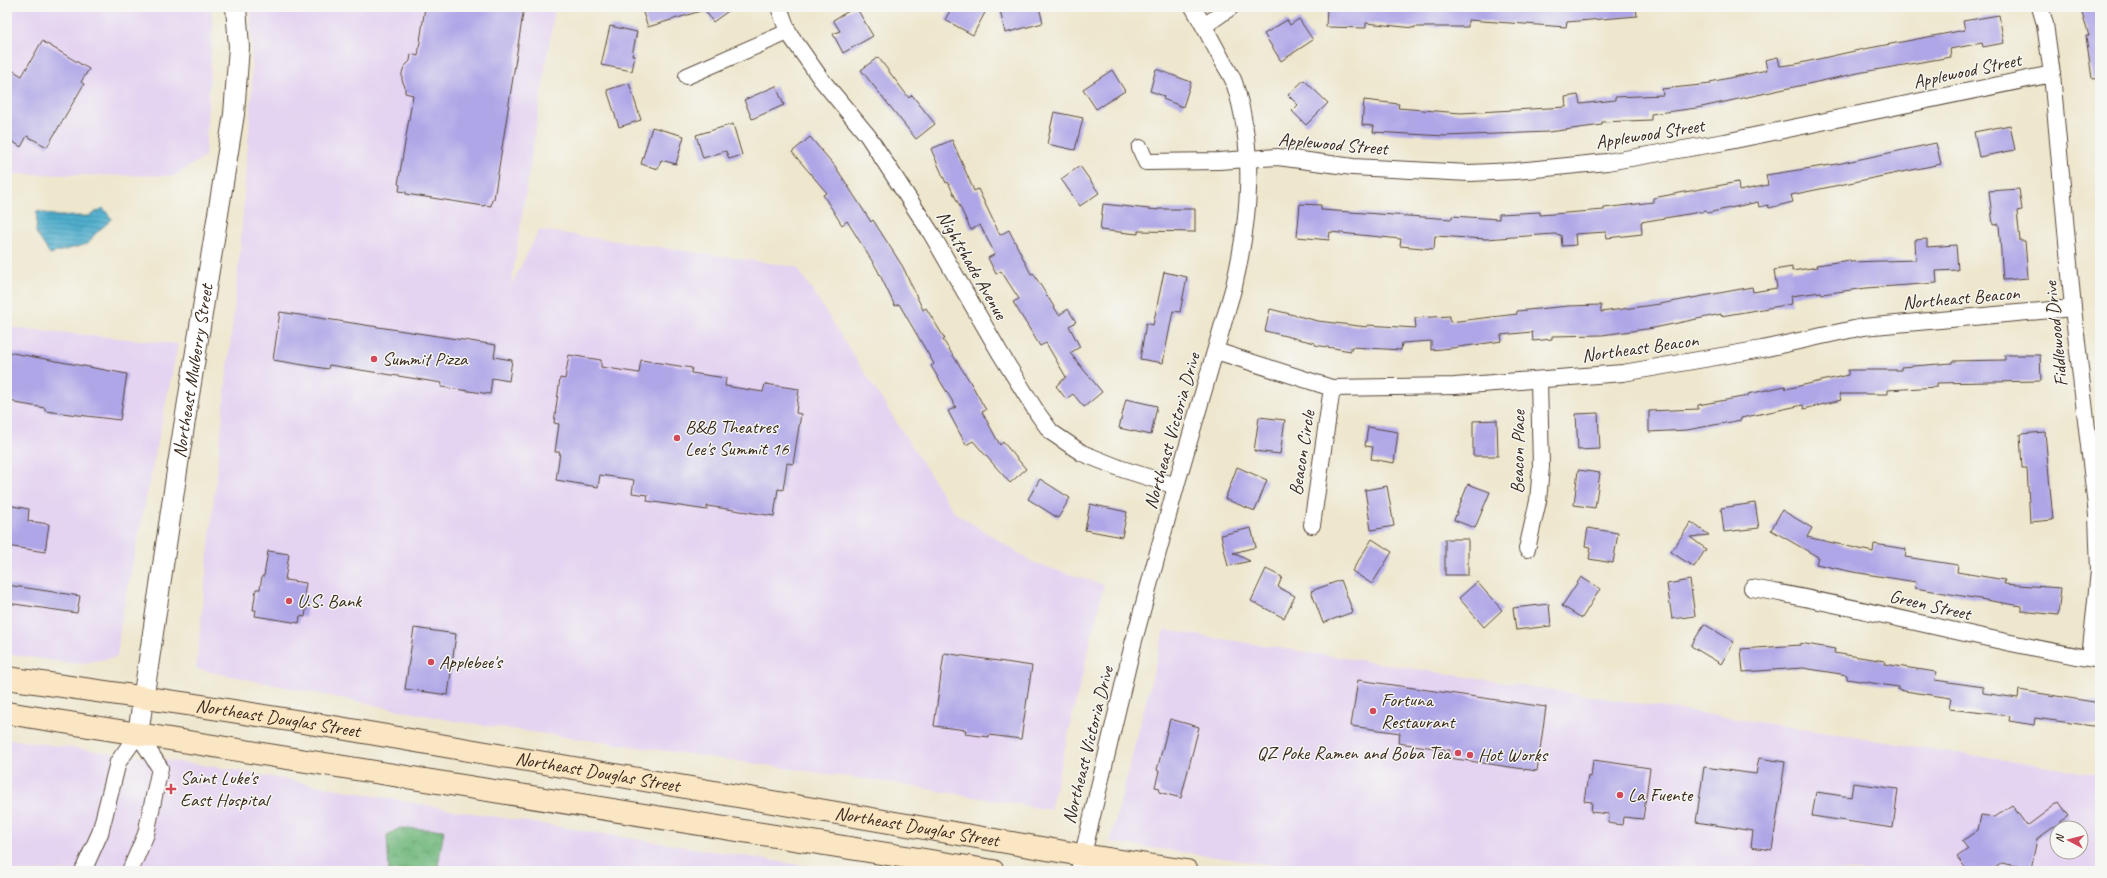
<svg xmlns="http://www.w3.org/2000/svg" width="2107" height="878" font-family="Caveat,sans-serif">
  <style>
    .built { fill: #e4d3f1; fill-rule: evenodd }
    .forest { fill: url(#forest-crowns); stroke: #56714e }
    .water { fill: url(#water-rules); stroke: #456c76 }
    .building { fill: #afa6e7 }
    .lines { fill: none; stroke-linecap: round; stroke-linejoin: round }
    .minor-casing { stroke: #564638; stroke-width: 18 }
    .tertiary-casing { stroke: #564638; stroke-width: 22 }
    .secondary-casing { stroke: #564638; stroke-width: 24 }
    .minor { stroke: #fff; stroke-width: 16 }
    .tertiary { stroke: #fff; stroke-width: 20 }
    .secondary { stroke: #fbe6c3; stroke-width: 22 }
    .poi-dot { fill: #d1495b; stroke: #f6f6f2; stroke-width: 1.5 }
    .labels { text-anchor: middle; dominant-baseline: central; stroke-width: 3; stroke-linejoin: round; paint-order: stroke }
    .street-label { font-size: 19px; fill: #3b2a1e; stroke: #f6f6f2 }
    .poi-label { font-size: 19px; fill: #3b2a1e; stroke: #f6f6f2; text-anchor: start }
  </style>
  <defs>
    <pattern id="forest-crowns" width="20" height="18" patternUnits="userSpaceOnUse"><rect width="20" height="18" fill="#72b87e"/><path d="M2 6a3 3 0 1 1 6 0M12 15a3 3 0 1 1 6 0" fill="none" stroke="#5f9667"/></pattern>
    <pattern id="water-rules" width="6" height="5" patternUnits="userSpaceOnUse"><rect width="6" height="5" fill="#4faecd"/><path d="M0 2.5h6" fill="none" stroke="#438ea6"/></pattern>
  </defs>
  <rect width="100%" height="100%" fill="#f6f6f2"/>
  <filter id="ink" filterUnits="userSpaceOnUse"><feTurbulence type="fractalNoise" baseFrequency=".025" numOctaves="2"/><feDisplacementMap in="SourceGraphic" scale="8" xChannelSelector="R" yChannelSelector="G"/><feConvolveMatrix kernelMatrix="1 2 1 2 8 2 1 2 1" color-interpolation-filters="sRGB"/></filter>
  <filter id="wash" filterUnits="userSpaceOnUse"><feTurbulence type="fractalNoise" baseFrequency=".012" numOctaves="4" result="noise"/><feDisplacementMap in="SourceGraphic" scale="16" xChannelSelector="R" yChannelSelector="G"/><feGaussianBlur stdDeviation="0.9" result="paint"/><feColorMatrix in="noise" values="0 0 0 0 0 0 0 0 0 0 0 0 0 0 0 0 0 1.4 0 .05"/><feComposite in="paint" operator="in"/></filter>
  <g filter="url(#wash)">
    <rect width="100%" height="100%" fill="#eee7ce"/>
    <g class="built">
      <polygon points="7,7 211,7 213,24 205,157 174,176 7,174"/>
      <polygon points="251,7 555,7 511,286 539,230 797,267 954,512 1034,563 1104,585 1050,810 892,783 454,721 196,669 240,251 252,90"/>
      <polygon points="7,327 178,344 121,620 117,657 77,664 7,654"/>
      <path d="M1164 630 2100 775V871H1315L1110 842ZM2057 828H2081V852H2057Z"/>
      <polygon points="7,739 217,767 453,810 838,871 7,871"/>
    </g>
    <polygon class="forest" points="400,828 444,830 437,871 389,871 387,835"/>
    <polygon class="water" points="103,208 112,219 94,235 88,244 50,254 36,233 37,211 58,216 89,216"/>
    <g id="blocks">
      <g class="building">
        <polygon points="425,7 524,7 494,199 492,199 491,206 484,205 484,206 406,194 406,192 399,191 400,185 398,184 413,95 405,93 405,87 402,80 402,73 404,67 410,61 411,54 418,56"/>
        <polygon points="641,7 734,7 713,22 703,7 704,10 648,27"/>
        <polygon points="856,7 873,36 843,53 833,34 840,31 833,20"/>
        <polygon points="952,7 988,7 973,35 945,20"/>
        <polygon points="1013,7 1039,7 1043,23 1005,33 1000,10"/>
        <polygon points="1327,7 1636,7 1637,16 1567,22 1566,27 1468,20 1468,27 1414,27 1414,28 1366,23 1366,28 1326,27"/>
        <polygon points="2080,7 2100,7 2100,78 2092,79 2086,36 2089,36"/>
        <polygon points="1999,15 2004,43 1983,47 1982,43 1950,49 1951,57 1863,72 1697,108 1651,114 1651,120 1602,122 1602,125 1549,132 1445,136 1373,132 1374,126 1362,125 1364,100 1399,104 1398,108 1461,113 1566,107 1565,97 1578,95 1580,104 1615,100 1615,97 1663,95 1662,89 1711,84 1710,82 1767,70 1765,60 1778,57 1780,66 1796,64 1859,50 1965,30 1963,21"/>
        <polygon points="1299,19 1313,40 1281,61 1264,34 1287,20 1290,25"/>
        <polygon points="610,26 637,32 632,55 635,56 632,71 601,65"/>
        <polygon points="42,41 89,69 81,82 84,84 47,147 27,136 21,147 7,138 7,78 12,70 22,76"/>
        <polygon points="878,57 909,98 912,95 935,124 916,139 861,70"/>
        <polygon points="1156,69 1191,82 1183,107 1163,99 1164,96 1150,91"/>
        <polygon points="1112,70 1125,91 1096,109 1083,89"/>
        <polygon points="1304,80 1328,103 1306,125 1292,111 1298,105 1288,95"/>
        <polygon points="629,83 641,120 619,127 607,90"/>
        <polygon points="776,86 784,105 752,119 744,100"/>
        <polygon points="1054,112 1083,118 1075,150 1047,144"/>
        <polygon points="733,124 742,155 729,159 726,151 703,158 696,135"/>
        <polygon points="2010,125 2015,150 1979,157 1974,132"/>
        <polygon points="652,127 684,136 676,164 661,160 658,169 641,164"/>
        <polygon points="810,137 835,166 871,222 873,220 903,267 923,310 926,308 945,339 943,340 969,380 986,410 982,412 1000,445 1003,442 1026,469 1010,483 973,441 966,445 948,411 956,407 931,366 934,364 899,304 895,306 877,269 847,221 842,225 823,195 827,193 792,152"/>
        <polygon points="952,140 974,191 978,189 1000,235 1009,230 1031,274 1033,273 1059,315 1068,309 1076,322 1069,326 1080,347 1070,353 1102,392 1084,407 1073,394 1066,399 1056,386 1066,377 1046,343 1040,346 1013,302 1019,299 1001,271 996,274 988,258 995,254 980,225 971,230 948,182 946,183 931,149"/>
        <polygon points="1936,143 1941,164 1791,195 1793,202 1769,208 1768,205 1759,207 1758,202 1707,213 1706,211 1641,222 1642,234 1607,238 1606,232 1575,234 1576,245 1562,246 1561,235 1554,234 1486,239 1435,236 1434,249 1400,246 1401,239 1330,232 1329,240 1297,237 1300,204 1321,205 1321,210 1452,219 1452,216 1499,219 1499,214 1540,212 1540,215 1604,210 1604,208 1653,202 1653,198 1738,182 1739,191 1768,185 1766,175 1837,164"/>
        <polygon points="1080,166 1099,193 1080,206 1061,179"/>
        <polygon points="2019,189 2022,210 2017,211 2020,241 2025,241 2028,278 2003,280 1999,224 1993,225 1989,191"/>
        <polygon points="1103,204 1158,210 1158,209 1195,209 1195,232 1138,231 1138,234 1100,230"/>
        <polygon points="1927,239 1927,247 1956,245 1958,270 1936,271 1937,283 1866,288 1822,294 1821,292 1791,296 1792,304 1721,316 1721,314 1654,328 1602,335 1552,336 1552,339 1533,341 1532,332 1501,335 1502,341 1452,348 1431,350 1431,341 1402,343 1401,350 1351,347 1351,351 1315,345 1315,343 1265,331 1270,309 1318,321 1367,327 1367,325 1416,328 1415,318 1450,316 1450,322 1517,314 1517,311 1568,306 1601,305 1601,312 1660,304 1752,287 1753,292 1777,288 1774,270 1792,267 1792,271 1818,267 1817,265 1850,260 1850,262 1916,260 1915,240"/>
        <polygon points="1164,272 1187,277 1180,312 1173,311 1163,363 1140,359 1146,323 1153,325"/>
        <polygon points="280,312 496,345 494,357 512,360 509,381 492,378 490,394 441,387 442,383 329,365 328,369 273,360"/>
        <polygon points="7,352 127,374 120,420 45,411 45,408 15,403 15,401 7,400"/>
        <polygon points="569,355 601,360 601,367 639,373 641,360 692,368 691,373 726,378 725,386 763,392 765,384 799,389 796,413 801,414 793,464 787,463 783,490 778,489 774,516 707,506 707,510 647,501 648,495 632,493 634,480 600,475 598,487 556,480 560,452 555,452 559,424 554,423 560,378 565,379"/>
        <polygon points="2005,355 2040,355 2041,381 1937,383 1937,387 1888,390 1888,394 1839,394 1841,400 1804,409 1803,405 1741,418 1741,420 1687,430 1649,432 1649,411 1698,409 1698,405 1748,396 1748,394 1785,386 1786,389 1848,375 1848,370 1901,370 1901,367 1952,363 1952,361 2005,360"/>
        <polygon points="1126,399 1157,406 1151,435 1119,428"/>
        <polygon points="1598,413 1600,449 1578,450 1576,414"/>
        <polygon points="1259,417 1285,420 1280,454 1254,451"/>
        <polygon points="1497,420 1498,456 1473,456 1473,421"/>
        <polygon points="1368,427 1398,432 1394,463 1371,459 1373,447 1365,446"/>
        <polygon points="2045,432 2053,520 2030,522 2027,468 2022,468 2020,434"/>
        <polygon points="1237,467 1267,480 1255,511 1225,499"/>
        <polygon points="1578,470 1600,473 1595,508 1574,505"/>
        <polygon points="1040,479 1070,498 1058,518 1028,499"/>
        <polygon points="1468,484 1490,492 1475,528 1454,520"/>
        <polygon points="1387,486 1394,526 1371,530 1365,490"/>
        <polygon points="1755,503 1759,528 1724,532 1721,508"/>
        <polygon points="1090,504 1127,512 1122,537 1085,530"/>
        <polygon points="7,505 29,509 28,521 49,524 45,552 7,546"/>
        <polygon points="1782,510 1812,528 1807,537 1873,552 1874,544 1906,549 1905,557 1958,565 1957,572 2005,580 2004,584 2061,588 2058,615 2021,611 2021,606 1915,588 1916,582 1853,572 1816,564 1818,557 1771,530"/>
        <polygon points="1691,522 1709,535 1690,537 1706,549 1694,567 1671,552"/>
        <polygon points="1251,528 1256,547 1233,553 1250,561 1228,566 1221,535"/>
        <polygon points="1588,528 1618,533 1613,563 1589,559 1591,547 1585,546"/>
        <polygon points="1372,539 1392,552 1372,584 1352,571"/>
        <rect x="1445" y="539" width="23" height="36"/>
        <polygon points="268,551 289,554 285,580 306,583 304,597 308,597 305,617 300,616 299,623 255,616 256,610 253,610 256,589 260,589 262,576 264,576"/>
        <polygon points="1266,569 1282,577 1278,587 1295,596 1284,618 1251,601"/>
        <polygon points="1581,577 1600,589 1582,618 1562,606"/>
        <polygon points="1341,580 1353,612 1323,623 1311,591"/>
        <polygon points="1690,580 1695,616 1672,619 1667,584"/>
        <polygon points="1477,582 1502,610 1484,627 1459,598"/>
        <polygon points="7,585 80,596 77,613 7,603"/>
        <polygon points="1549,604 1551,626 1516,630 1513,608"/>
        <polygon points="1704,624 1734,642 1721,664 1691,646"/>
        <polygon points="414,628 456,634 448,695 405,689"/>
        <polygon points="1800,643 1835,649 1834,653 1885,661 1884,664 1936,672 1935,680 1983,687 1983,693 2018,698 2019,690 2100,703 2100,727 2035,718 2034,725 2009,721 2010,716 1949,709 1951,698 1898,690 1898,687 1847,679 1847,675 1803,668 1743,672 1741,649 1800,645"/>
        <polygon points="944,653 1032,666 1021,739 989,735 989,737 965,734 966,730 934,726"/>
        <polygon points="1358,680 1546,707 1537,771 1449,758 1450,750 1398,743 1400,733 1351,726"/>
        <polygon points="1170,719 1199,727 1181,798 1159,792 1160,788 1155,787 1159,771 1157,770"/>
        <polygon points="1759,758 1785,762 1772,850 1751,847 1753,831 1696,822 1704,767 1756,774"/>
        <polygon points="1593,760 1650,768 1643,819 1623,817 1622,825 1608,823 1609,814 1591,812 1592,802 1584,801 1588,776 1591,777"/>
        <polygon points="1853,783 1898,789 1893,828 1812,816 1816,792 1851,797"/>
        <polygon points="2059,802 2069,816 2037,839 2031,869 2002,863 1991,871 1968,871 1957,857 1968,849 1962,841 1978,830 1981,815 1994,817 2012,805 2027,826"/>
      </g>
    </g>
  </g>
  <g filter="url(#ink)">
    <use href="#blocks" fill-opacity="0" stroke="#564638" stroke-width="1"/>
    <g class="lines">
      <g class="minor-casing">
        <g id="minor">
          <polyline points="779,7 788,32 821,79 868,136 931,233 1000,353 1038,414 1051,432 1082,453 1122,469 1176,486"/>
          <polyline points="2040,7 2045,24 2052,74 2073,308 2097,515 2099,571 2090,658"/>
          <polyline points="1204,26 1231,7"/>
          <polyline points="687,76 788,32"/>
          <polyline points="1140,148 1146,162 1219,161 1278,157 1353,167 1469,173 1516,171 1607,162 1725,142 2052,74"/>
          <polyline points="1216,351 1332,388 1455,386 1623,373 1762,349 1863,327 2073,308"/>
          <polyline points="1312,525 1332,388"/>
          <polyline points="1527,549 1538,501 1541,467 1539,380"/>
          <path d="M1752 588C1869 608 1983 641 2100 660"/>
          <polyline points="83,871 100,833 118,762 138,734 160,768 146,834 130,871"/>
          <path d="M1079 871 1133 644 1176 486 1234 286C1250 217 1256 150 1234 82 1231 74 1225 66 1221 58 1212 41 1203 24 1193 7"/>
        </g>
      </g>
      <g class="tertiary-casing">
        <g id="tertiary">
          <path id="s1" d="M138 734 178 464 234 114 239 47 236 7"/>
        </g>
      </g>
      <g class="secondary-casing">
        <g id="secondary">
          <path id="s2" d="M7 678 188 704 334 727 1082 855 1187 871"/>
          <polyline points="7,713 993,871"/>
        </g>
      </g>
      <use href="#minor" class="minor"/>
      <use href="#tertiary" class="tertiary"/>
      <use href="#secondary" class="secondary"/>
    </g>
  </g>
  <g class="poi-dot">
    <circle cx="374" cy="359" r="4"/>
    <circle cx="677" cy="438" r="4"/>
    <circle cx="289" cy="601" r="4"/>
    <circle cx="431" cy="662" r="4"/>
    <circle cx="1373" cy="711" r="4"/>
    <circle cx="1458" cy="753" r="4"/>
    <circle cx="1470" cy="755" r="4"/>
    <path d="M169 783h4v4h4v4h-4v4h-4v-4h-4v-4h4z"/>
    <circle cx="1620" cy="795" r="4"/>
  </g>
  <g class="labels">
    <g class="street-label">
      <text transform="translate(1967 71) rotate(-12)">Applewood Street</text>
      <text transform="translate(1650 134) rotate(-9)">Applewood Street</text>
      <text transform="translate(1333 144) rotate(5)">Applewood Street</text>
      <text transform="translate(972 265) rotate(60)">Nightshade Avenue</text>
      <text transform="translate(1961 298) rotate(-5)">Northeast Beacon</text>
      <text transform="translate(2056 334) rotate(-96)">Fiddlewood Drive</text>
      <text transform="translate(1640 348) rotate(-8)">Northeast Beacon</text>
      <text stroke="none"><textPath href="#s1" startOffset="367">Northeast Mulberry Street</textPath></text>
      <text transform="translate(1172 431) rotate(-74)">Northeast Victoria Drive</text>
      <text transform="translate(1518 452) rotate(-89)">Beacon Place</text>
      <text transform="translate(1302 453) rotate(-81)">Beacon Circle</text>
      <text transform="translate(1930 605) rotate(13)">Green Street</text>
      <text stroke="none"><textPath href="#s2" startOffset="274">Northeast Douglas Street</textPath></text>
      <text transform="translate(1088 745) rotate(-76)">Northeast Victoria Drive</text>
      <text stroke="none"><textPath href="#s2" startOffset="598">Northeast Douglas Street</textPath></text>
      <text stroke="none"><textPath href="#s2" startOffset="922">Northeast Douglas Street</textPath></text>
    </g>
    <g class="poi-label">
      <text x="382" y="359">Summit Pizza</text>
      <text x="685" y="427">B&amp;B Theatres<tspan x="685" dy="22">Lee's Summit 16</tspan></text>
      <text x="297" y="601">U.S. Bank</text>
      <text x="439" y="662">Applebee's</text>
      <text x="1381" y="700">Fortuna<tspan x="1381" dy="22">Restaurant</tspan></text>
      <text x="1450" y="753" text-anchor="end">QZ Poke Ramen and Boba Tea</text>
      <text x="1478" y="755">Hot Works</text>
      <text x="180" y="778">Saint Luke's<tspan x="180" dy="22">East Hospital</tspan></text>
      <text x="1628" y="795">La Fuente</text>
    </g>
  </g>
  <rect width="2107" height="878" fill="none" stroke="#f6f6f2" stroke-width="24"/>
  <g transform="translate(2069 840) rotate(277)"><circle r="19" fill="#f6f6f2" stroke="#aba49d"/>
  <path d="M0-3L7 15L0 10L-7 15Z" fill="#d1495b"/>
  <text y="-6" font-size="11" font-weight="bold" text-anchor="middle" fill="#3b2a1e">N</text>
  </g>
</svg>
